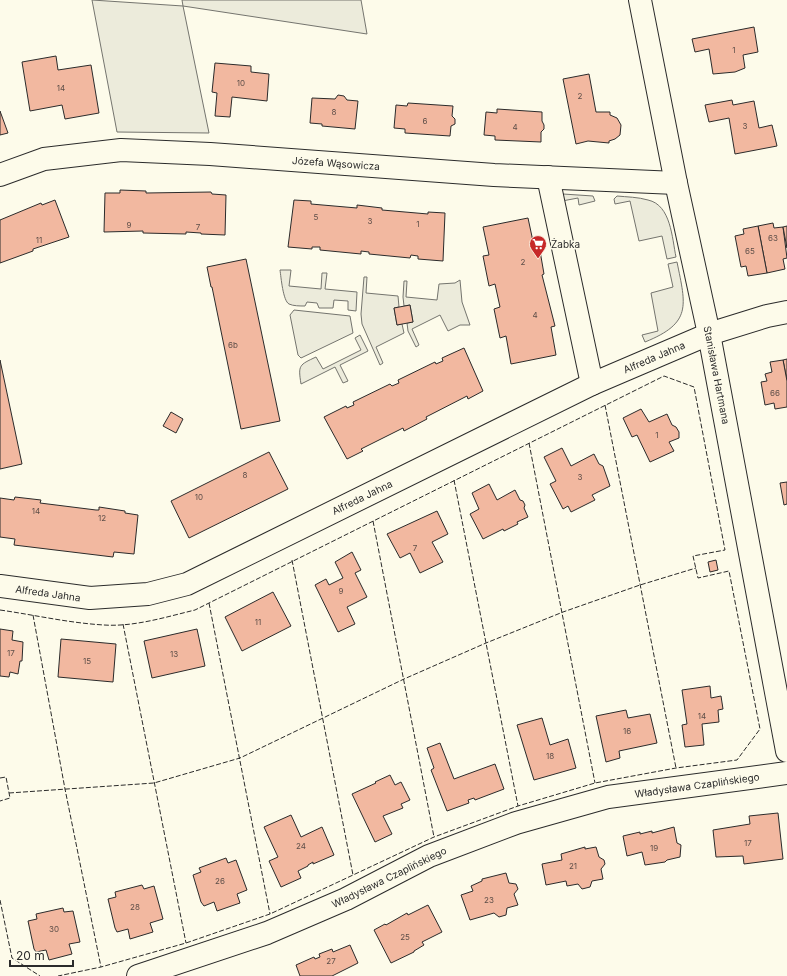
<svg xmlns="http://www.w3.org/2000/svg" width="787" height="976" font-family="Inter,sans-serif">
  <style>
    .green { fill: #ecebdb; stroke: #74746e }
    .building { fill: #f2b8a0; stroke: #2b2b2b }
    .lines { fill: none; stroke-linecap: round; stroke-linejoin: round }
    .minor-casing { stroke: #2b2b2b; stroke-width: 24 }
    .minor { stroke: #fdfbea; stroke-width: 22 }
    .fence { stroke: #2b2b2b; stroke-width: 1; stroke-dasharray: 5 2; stroke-linecap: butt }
    .labels { text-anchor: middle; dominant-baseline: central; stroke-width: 3; stroke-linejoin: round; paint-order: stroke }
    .number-label { font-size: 8px; fill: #5d4e48 }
    .street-label { font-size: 10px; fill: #2b2b2b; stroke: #fdfbea }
    .poi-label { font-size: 10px; fill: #2b2b2b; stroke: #fdfbea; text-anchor: start }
  </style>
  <rect width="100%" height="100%" fill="#fdfbea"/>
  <g class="green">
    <polygon points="92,0 183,6 182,0 361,0 367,34 183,6 209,133 117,132"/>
    <polygon points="563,194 593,196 595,201 579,205 578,198 562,201"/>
    <path d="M617 196C627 197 638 197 648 200 671 205 672 238 676 257L667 259 662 236 639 241 630 201 615 204 614 199Z"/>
    <path d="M677 262C686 306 692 323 645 342L642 335 658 331 651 293 673 287 668 264Z"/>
    <path d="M280 270H291L289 286 321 289 322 273H327L325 289 357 292 356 311 348 310V301L334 300 333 308H319L317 303 307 302 305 306C300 306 293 306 289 304 283 301 281 277 280 270Z"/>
    <polygon points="364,277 367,277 366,293 398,296 399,307 394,308 397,325 402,324 404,333 376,347 383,363 380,365 362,324 361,314"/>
    <polygon points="460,280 462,302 470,325 460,325 448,331 440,315 412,329 419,345 416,347 408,331 407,323 413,322 410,305 404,306 403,297 404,281 407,281 406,297 437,300 439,284 455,283"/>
    <polygon points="294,310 350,316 353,333 301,358 298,355 290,315"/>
    <path d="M360 335 368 351 340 365 348 381 343 383 335 367 301 384C298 365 299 365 316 357L323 369 361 350 355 338Z"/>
  </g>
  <g class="building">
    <polygon points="754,27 758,52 743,55 745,68 735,72 713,74 709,49 695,52 692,39"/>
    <polygon points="56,56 58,70 91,65 99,113 65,119 62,105 30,111 22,62"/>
    <polygon points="215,63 251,66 251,72 269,74 267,101 232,97 230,117 215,116 217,93 212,92"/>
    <polygon points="589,74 596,112 610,112 610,115 617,118 621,125 620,135 615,139 609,141 609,143 588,141 576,144 563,79"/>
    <polygon points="338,95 344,96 347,100 358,101 355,129 322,126 322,124 310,123 312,98 335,99"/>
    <polygon points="732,100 733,105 754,101 759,128 772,125 777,146 735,154 729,118 709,122 705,105"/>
    <polygon points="408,103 453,106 452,116 455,119 455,124 451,126 450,136 405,133 405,129 394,128 396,105 407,106"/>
    <polygon points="497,109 542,112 542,121 544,125 544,129 541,132 541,142 495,140 495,136 484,135 486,112 497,113"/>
    <polygon points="0,111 8,133 0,135"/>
    <polygon points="120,190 146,191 146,193 211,192 212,194 226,195 225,235 201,234 201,233 186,232 186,234 143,233 143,231 104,232 105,193 120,193"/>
    <polygon points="55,200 69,237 33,249 33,251 0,263 0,220 41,203 42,205"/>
    <polygon points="294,200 311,201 311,204 357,208 357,205 382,208 382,210 428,214 428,212 445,213 443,261 418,259 418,256 411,255 410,258 369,254 369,252 361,251 361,254 320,250 320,247 312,247 312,249 288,247"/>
    <polygon points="528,218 534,246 539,245 544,274 542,275 555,326 551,327 556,355 511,364 506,336 500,338 494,309 500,307 495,284 489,286 483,256 489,255 483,227"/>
    <polygon points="773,223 774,228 783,227 787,258 783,259 785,269 767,273 758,226"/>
    <polygon points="758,226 767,273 748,276 746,266 741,267 735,236 744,234 743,229"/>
    <polygon points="787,226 787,248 783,227"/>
    <polygon points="246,259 280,421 241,429 212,287 211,287 207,267"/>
    <polygon points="410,305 413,322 397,325 394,308"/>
    <polygon points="464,348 483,391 468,399 467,396 426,417 427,419 404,431 403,428 361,449 363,451 347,459 324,417 346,406 347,408 354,405 353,402 390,384 392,386 399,383 398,380 435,362 436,364 443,361 442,358"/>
    <polygon points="787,359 787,381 783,360"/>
    <polygon points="0,360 22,464 0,469"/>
    <polygon points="783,360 787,381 787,407 775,409 774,403 765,405 761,382 767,381 765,374 772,372 770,362"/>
    <polygon points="641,409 649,422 667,414 672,425 676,427 679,432 679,438 669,442 674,451 650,462 637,435 632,437 623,418"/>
    <polygon points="171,412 183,419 176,433 163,426"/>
    <polygon points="562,448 571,466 594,454 599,464 603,466 610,486 592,495 595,500 571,512 568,506 563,509 550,484 556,481 544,457"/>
    <polygon points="269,452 288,489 189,538 171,501"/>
    <polygon points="787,482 787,504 784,505 780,483"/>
    <polygon points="489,484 497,500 515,490 520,500 523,501 525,505 524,508 528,517 517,522 518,524 504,531 503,529 483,539 470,514 479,509 472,493"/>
    <polygon points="15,497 41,500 40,503 96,510 99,510 99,507 125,511 125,513 138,515 134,554 114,552 113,557 14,545 15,539 0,537 0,498 14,500"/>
    <polygon points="437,511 448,534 432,542 443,562 420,573 410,553 400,558 387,534"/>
    <polygon points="352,552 361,570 355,573 367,597 347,607 355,624 338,632 315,585 326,579 329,585 343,578 335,562"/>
    <polygon points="716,560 718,570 710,572 708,562"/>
    <polygon points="273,592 291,626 242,651 225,617"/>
    <polygon points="0,629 13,631 12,640 23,642 22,661 20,661 18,674 10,672 9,677 0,676"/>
    <polygon points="197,629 205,666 152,678 144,641"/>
    <polygon points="61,639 116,644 113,682 58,677"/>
    <polygon points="710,686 711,698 721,696 723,709 718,710 719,722 702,724 704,745 685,747 682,725 687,724 682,690"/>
    <polygon points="626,710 628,718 650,714 657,743 619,751 620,758 606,762 596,716"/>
    <polygon points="542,718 550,745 568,739 576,768 534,780 517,725"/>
    <polygon points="440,743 454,779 495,764 504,789 475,800 474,798 468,800 469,803 447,811 431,770 434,768 427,748"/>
    <polygon points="390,775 395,785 401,782 410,800 401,804 403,808 383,816 392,834 375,842 352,794 376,783 375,782"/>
    <polygon points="778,813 783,859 744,864 743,856 716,857 713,830 750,824 749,816"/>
    <polygon points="291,815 301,837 322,827 334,855 313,864 313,862 308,865 308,866 298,871 301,878 281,887 269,861 278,857 264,827"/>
    <polygon points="674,827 677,843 681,845 680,857 667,860 665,862 645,865 642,852 627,856 623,836 640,832 640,834 652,831 652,833"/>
    <polygon points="585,847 585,849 596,847 599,857 604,860 605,864 601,869 603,879 592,881 590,887 582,889 578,884 567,886 566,881 546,885 542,864 562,860 561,854"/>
    <polygon points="226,858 228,863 236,860 247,890 237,894 240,903 217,911 214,902 204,906 201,902 193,875 201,872 199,868"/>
    <polygon points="506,873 509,883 516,884 518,889 514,894 518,905 507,908 506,915 499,917 494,913 470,920 461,895 473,891 471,886 482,881 482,879"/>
    <polygon points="142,885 144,889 154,886 163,919 150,923 153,932 130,939 128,929 117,932 115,928 108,899 116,897 115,892"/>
    <polygon points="428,905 442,932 422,942 424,945 414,951 414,952 391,963 374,930 385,924 386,925 407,913 408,915"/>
    <polygon points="63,908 64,912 73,911 80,942 69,944 72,954 49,960 46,950 36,952 34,949 28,921 37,919 36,914"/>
    <polygon points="350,945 358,963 332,976 300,976 296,965 314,957 315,959 320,957 319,954 332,949 333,952"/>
  </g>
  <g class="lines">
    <g class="minor-casing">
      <g id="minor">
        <polyline points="640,0 676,183 709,334 787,751"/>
        <polyline points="0,175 44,159 121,150 210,154 494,175 676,183"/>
        <polyline points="548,177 592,384"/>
        <polyline points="0,586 90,598 148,594 187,584 592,384 709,334 767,316 787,312"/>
        <polyline points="138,976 267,933 346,899 429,856 516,823 608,797 787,773"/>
      </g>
    </g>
    <use href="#minor" class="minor"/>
    <g class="fence">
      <polyline points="605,405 676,768"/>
      <polyline points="529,443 595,783"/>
      <polyline points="454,480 518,806"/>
      <polyline points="373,521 434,837"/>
      <polyline points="292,560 353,875"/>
      <polyline points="209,603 270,914"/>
      <path d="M0 610C35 615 69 623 104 625 134 627 166 617 195 610L664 376 694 387 725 550 693 556 698 578 729 571 760 729 737 760 676 768 595 783 518 806 434 837 270 914 186 943 101 967 58 976"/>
      <polyline points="33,615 65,789 101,967"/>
      <polyline points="123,624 186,943"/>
      <polyline points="0,778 6,777 10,798 0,801"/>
      <polyline points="9,793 154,783 240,758 404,679 486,643 563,612 640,585 696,568"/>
      <polyline points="0,900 12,958 40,976"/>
    </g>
  </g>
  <defs>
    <g id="supermarket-pin" transform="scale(0.9)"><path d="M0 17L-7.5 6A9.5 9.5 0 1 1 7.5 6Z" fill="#c62828" stroke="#fdfbea"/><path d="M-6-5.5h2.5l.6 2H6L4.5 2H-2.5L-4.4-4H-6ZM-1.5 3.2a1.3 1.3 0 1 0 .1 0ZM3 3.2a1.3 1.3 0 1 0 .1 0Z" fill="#fff"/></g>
  </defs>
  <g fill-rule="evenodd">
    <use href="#supermarket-pin" x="538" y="244"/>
  </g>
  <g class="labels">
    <g class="number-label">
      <text x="734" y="50">1</text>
      <text x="241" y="83">10</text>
      <text x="61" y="88">14</text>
      <text x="580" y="96">2</text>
      <text x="334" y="112">8</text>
      <text x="425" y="121">6</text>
      <text x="745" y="126">3</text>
      <text x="515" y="127">4</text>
      <text x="316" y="217">5</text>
      <text x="370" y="221">3</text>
      <text x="418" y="224">1</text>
      <text x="129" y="225">9</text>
      <text x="198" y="227">7</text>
      <text x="773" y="238">63</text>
      <text x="39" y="240">11</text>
      <text x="750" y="251">65</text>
      <text x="523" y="262">2</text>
      <text x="535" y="315">4</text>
      <text x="233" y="345">6b</text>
      <text x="775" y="393">66</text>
      <text x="657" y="435">1</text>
      <text x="245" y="475">8</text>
      <text x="580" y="477">3</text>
      <text x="199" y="497">10</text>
      <text x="36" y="511">14</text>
      <text x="102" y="518">12</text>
      <text x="415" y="548">7</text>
      <text x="341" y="591">9</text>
      <text x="258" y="622">11</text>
      <text x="11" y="653">17</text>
      <text x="174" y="654">13</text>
      <text x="87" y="661">15</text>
      <text x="702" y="716">14</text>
      <text x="627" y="731">16</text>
      <text x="550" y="756">18</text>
      <text x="748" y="843">17</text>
      <text x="301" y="846">24</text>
      <text x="654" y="848">19</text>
      <text x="573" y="866">21</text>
      <text x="220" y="881">26</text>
      <text x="489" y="900">23</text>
      <text x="135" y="907">28</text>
      <text x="54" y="929">30</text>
      <text x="405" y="937">25</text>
      <text x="331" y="961">27</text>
    </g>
    <g class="street-label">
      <text transform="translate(336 163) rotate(4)">Józefa Wąsowicza</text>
      <text transform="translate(654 357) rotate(-23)">Alfreda Jahna</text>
      <text transform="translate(717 375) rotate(79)">Stanisława Hartmana</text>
      <text transform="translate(362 497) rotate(-26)">Alfreda Jahna</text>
      <text transform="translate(48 593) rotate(8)">Alfreda Jahna</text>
      <text transform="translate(697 785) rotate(-8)">Władysława Czaplińskiego</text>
      <text transform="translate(389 877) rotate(-26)">Władysława Czaplińskiego</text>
    </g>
    <g class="poi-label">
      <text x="551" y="244">Żabka</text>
    </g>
  </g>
  <path d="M10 960v6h63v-6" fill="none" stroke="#2b2b2b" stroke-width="2"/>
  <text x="16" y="960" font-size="12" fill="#2b2b2b" stroke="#fdfbea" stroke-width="3" paint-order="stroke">20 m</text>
</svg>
